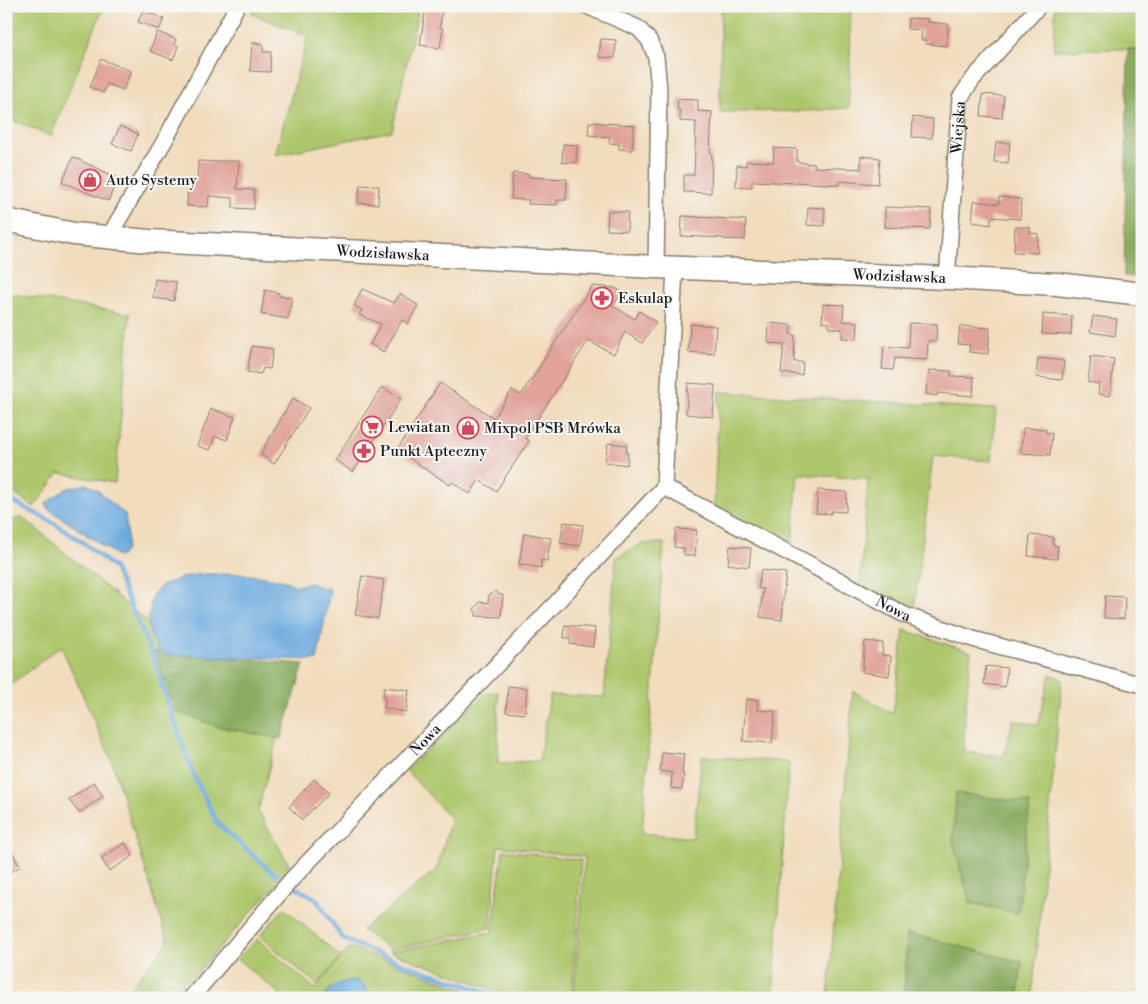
<svg xmlns="http://www.w3.org/2000/svg" width="1148" height="1004" font-family="'Libre Bodoni',serif">
  <style>
    .green { fill: #aec76d; stroke: #657244 }
    .forest { fill: #8aac60; stroke: #53643e }
    .water { fill: #6dabdf; stroke: #44647e }
    .lines { fill: none; stroke-linecap: round; stroke-linejoin: round }
    .stream { stroke: #6dabdf; stroke-width: 4.5 }
    .building { fill: #e0a299 }
    .street-casing { stroke: #867c6c; stroke-width: 18 }
    .secondary-casing { stroke: #867c6c; stroke-width: 25 }
    .street { stroke: #fff; stroke-width: 15 }
    .secondary { stroke: #fff; stroke-width: 22 }
    .labels { text-anchor: middle; dominant-baseline: central; stroke-width: 4; stroke-linejoin: round; paint-order: stroke }
    .street-label { font-size: 15px; fill: #1c1c1c; stroke: #f6f6f2 }
    .poi-label { font-size: 15px; fill: #1c1c1c; stroke: #f6f6f2; text-anchor: start }
  </style>
  <rect width="100%" height="100%" fill="#f6f6f2"/>
  <filter id="ink" filterUnits="userSpaceOnUse"><feTurbulence type="fractalNoise" baseFrequency=".02" numOctaves="2"/><feDisplacementMap in="SourceGraphic" scale="10" xChannelSelector="R" yChannelSelector="G"/><feConvolveMatrix kernelMatrix="1 2 1 2 8 2 1 2 1" color-interpolation-filters="sRGB"/></filter>
  <filter id="wash" filterUnits="userSpaceOnUse"><feTurbulence type="fractalNoise" baseFrequency=".0096" numOctaves="4" result="noise"/><feDisplacementMap in="SourceGraphic" scale="20" xChannelSelector="R" yChannelSelector="G"/><feGaussianBlur stdDeviation="1.12" result="paint"/><feColorMatrix in="noise" values="0 0 0 0 0 0 0 0 0 0 0 0 0 0 0 0 0 1.4 0 .05"/><feComposite in="paint" operator="in"/></filter>
  <g filter="url(#wash)">
    <rect width="100%" height="100%" fill="#f1dcbc"/>
    <g class="green">
      <polygon points="6,6 104,6 51,136 6,118"/>
      <polygon points="254,6 419,6 392,131 275,155 308,36 252,14"/>
      <polygon points="721,6 851,6 849,108 805,111 720,112"/>
      <polygon points="1055,6 1142,6 1142,50 1128,49 1054,50"/>
      <polygon points="6,293 130,314 115,483 59,473 34,507 6,488"/>
      <polygon points="719,392 996,409 991,461 933,456 914,612 860,585 868,479 798,474 792,548 714,507"/>
      <polygon points="22,517 148,622 178,710 279,730 258,811 291,868 217,950 176,998 122,998 168,942 111,759 61,646 6,688 6,522"/>
      <polygon points="664,543 642,833 693,838 702,756 789,762 773,998 605,998 574,991 585,857 498,846 490,928 390,950 362,930 437,869 451,819 406,770 485,694 498,692 498,763 539,761 550,695 604,697 616,558 641,544"/>
      <polygon points="904,630 971,652 965,710 964,752 1004,756 1013,720 1038,725 1050,674 1062,679 1032,998 828,998 853,691 893,714"/>
      <polygon points="503,850 581,860 572,994 587,998 517,998 390,952 492,932"/>
      <polygon points="284,908 341,957 317,985 260,936"/>
      <polygon points="257,939 315,989 350,947 487,998 286,998 282,996 237,959"/>
    </g>
    <g class="forest">
      <polygon points="1128,49 1142,50 1142,278 1124,276"/>
      <polygon points="155,652 304,664 281,739 215,726 175,711"/>
      <polygon points="956,793 1030,803 1018,913 970,903 953,842"/>
      <polygon points="907,933 1022,962 1018,998 904,998"/>
    </g>
    <g class="water">
      <path d="M86 484C102 490 111 505 125 514 126 526 132 551 119 557L47 508 46 503 66 489Z"/>
      <polygon points="206,574 243,574 271,578 288,582 296,586 311,583 323,588 328,588 330,591 317,660 164,655 156,647 151,635 148,622 152,595 161,586 175,580 188,576"/>
      <path d="M355 980 362 983 370 994 390 995 396 998H324C329 985 342 982 355 980Z"/>
    </g>
    <g class="lines">
      <g class="stream">
        <polyline points="1138,6 1142,8"/>
        <polyline points="6,498 52,522 84,543 114,568 153,656 169,706 193,774 218,824 270,870 277,875"/>
        <polyline points="297,888 316,899 343,939 403,964 504,998"/>
      </g>
    </g>
    <g id="blocks">
      <g class="building">
        <polygon points="426,6 442,6 440,28 443,28 440,48 420,45"/>
        <polygon points="143,10 164,19 159,30 138,22"/>
        <polygon points="908,18 928,19 928,22 948,24 947,46 926,44 926,40 921,40 922,30 907,29"/>
        <polygon points="157,32 176,39 174,44 178,46 173,60 150,51"/>
        <polygon points="601,39 616,40 615,58 599,57"/>
        <polygon points="252,43 263,44 263,52 271,52 270,72 250,71"/>
        <polygon points="101,59 131,71 123,90 107,84 103,93 90,87"/>
        <polygon points="983,94 1004,96 1002,118 981,116"/>
        <polygon points="678,99 698,100 698,111 712,112 710,153 712,153 711,193 684,192 684,175 694,175 696,122 680,121 680,110 677,110"/>
        <polygon points="913,117 933,119 932,138 912,137"/>
        <polygon points="589,122 634,125 632,150 619,149 619,144 609,143 610,137 588,135"/>
        <polygon points="120,126 138,134 131,151 112,144"/>
        <polygon points="996,142 1010,143 1008,163 994,162"/>
        <polygon points="563,144 577,145 576,163 562,162"/>
        <polygon points="774,148 797,149 797,162 815,164 814,167 861,169 861,156 880,158 878,184 839,181 839,185 796,182 796,183 752,181 752,187 736,187 737,165 746,166 746,161 773,162"/>
        <polygon points="73,157 118,178 108,201 62,182"/>
        <polygon points="198,161 218,162 218,161 239,161 237,189 254,190 254,209 233,208 233,198 209,196 208,207 187,206 188,181 197,182"/>
        <polygon points="513,173 529,174 529,177 567,179 566,200 557,200 557,205 528,204 529,200 511,199"/>
        <polygon points="360,185 379,186 378,204 358,203"/>
        <polygon points="999,197 1021,199 1020,219 991,217 991,225 972,222 974,201 999,204"/>
        <polygon points="808,207 825,208 824,226 807,225"/>
        <polygon points="885,207 931,209 930,229 885,227"/>
        <polygon points="608,211 628,212 627,231 607,230"/>
        <polygon points="682,216 746,220 745,240 723,239 723,238 681,236"/>
        <polygon points="1015,227 1030,227 1030,233 1038,234 1037,253 1014,252"/>
        <polygon points="155,279 176,282 174,301 153,298"/>
        <polygon points="592,286 615,288 622,292 613,306 635,319 639,311 656,322 642,343 625,332 614,354 588,341 525,438 529,441 496,491 479,480 470,494 452,482 450,485 397,450 440,383 494,418 512,390 521,395"/>
        <polygon points="362,289 394,303 400,294 418,305 408,324 402,320 384,352 370,344 381,324 359,315 362,310 354,306"/>
        <polygon points="265,290 279,293 279,296 292,298 288,319 261,314"/>
        <polygon points="823,304 844,305 843,321 858,322 857,339 842,338 842,329 829,328 829,323 822,322"/>
        <polygon points="1043,314 1072,316 1071,335 1042,334"/>
        <polygon points="1093,316 1117,319 1115,336 1090,332"/>
        <polygon points="769,323 791,325 790,334 795,335 794,362 803,362 802,375 781,373 784,344 768,343"/>
        <polygon points="909,323 937,324 936,341 928,341 927,360 895,358 893,370 882,369 884,346 908,348"/>
        <polygon points="690,324 716,326 714,354 688,352"/>
        <polygon points="960,326 990,328 988,354 969,352 970,345 958,344"/>
        <polygon points="252,346 273,349 270,369 263,368 261,374 247,372"/>
        <polygon points="1091,356 1114,359 1110,396 1098,394 1099,384 1088,382"/>
        <polygon points="1038,358 1064,361 1062,380 1036,377"/>
        <polygon points="929,370 951,371 951,376 974,377 973,396 938,393 937,396 926,394"/>
        <polygon points="688,383 715,385 713,417 686,414"/>
        <polygon points="382,387 401,399 353,472 335,460"/>
        <polygon points="293,398 309,408 274,464 261,455 265,446"/>
        <polygon points="211,409 235,417 227,440 215,436 210,450 197,446"/>
        <polygon points="1023,428 1046,429 1046,433 1052,433 1050,455 1021,453"/>
        <polygon points="608,443 627,445 626,453 628,453 627,465 605,462"/>
        <polygon points="818,490 847,492 846,512 831,511 831,514 816,513"/>
        <polygon points="564,522 583,525 580,546 560,543"/>
        <polygon points="676,529 697,530 695,556 684,555 684,548 674,547"/>
        <polygon points="524,533 551,538 547,561 541,560 541,568 519,564"/>
        <polygon points="1030,535 1053,537 1053,545 1058,546 1057,559 1028,556"/>
        <polygon points="730,546 751,548 749,567 728,564"/>
        <polygon points="761,570 786,573 782,608 783,608 782,620 760,617 763,589 758,588"/>
        <polygon points="362,576 384,580 378,619 355,615"/>
        <polygon points="496,591 499,595 503,595 501,617 476,616 476,613 474,609 480,602 488,603 489,594 492,594"/>
        <polygon points="1105,596 1125,597 1124,619 1104,618"/>
        <polygon points="565,625 595,628 593,647 570,644 570,638 564,638"/>
        <polygon points="865,641 883,643 882,655 891,656 889,676 862,672"/>
        <polygon points="986,666 1007,668 1005,687 984,684"/>
        <polygon points="508,686 527,688 525,714 506,712"/>
        <polygon points="384,687 409,690 406,712 384,708 385,698 383,697"/>
        <polygon points="746,699 758,700 757,710 775,711 772,743 743,741"/>
        <polygon points="662,752 684,754 682,774 684,774 682,789 671,788 672,773 660,771"/>
        <polygon points="314,779 329,793 302,820 289,807"/>
        <polygon points="94,782 103,796 79,813 69,800"/>
        <polygon points="6,841 20,867 6,874"/>
        <polygon points="125,843 133,856 109,871 101,858"/>
      </g>
    </g>
  </g>
  <g filter="url(#ink)">
    <use href="#blocks" fill-opacity="0" stroke="#867c6c" stroke-width="1"/>
    <g class="lines">
      <g class="street-casing">
        <g id="street">
          <polyline points="587,6 638,28 649,40 656,57 659,90 656,267"/>
          <polyline points="108,238 165,140 237,6"/>
          <path id="s1" d="M675 268 664 487 905 615 973 639 1142 685"/>
          <path id="s2" d="M947 278 960 98 973 79 1039 6"/>
          <path id="s3" d="M191 998 291 880 556 603 664 487"/>
        </g>
      </g>
      <g class="secondary-casing">
        <g id="secondary">
          <path id="s4" d="M6 220 34 226 74 234 149 241 656 267 947 278 1057 284 1142 294"/>
        </g>
      </g>
      <use href="#street" class="street"/>
      <use href="#secondary" class="secondary"/>
    </g>
  </g>
  <defs>
    <g id="shop-ring" transform="scale(1.125)"><circle r="9.5" fill="#f6f6f2" stroke="#d1495b" stroke-width="1.5"/><path d="M-5-2.5h2.3a2.7 3.5 0 0 1 5.4 0H5L5.5 6h-11ZM-1.5-2.5h3a1.5 2.3 0 0 0-3 0Z" fill="#d1495b"/></g>
    <g id="pharmacy-ring" transform="scale(1.125)"><circle r="9.5" fill="#f6f6f2" stroke="#d1495b" stroke-width="1.5"/><path d="M-2-6h4v4h4v4h-4v4h-4v-4h-4v-4h4Z" fill="#d1495b"/></g>
    <g id="supermarket-ring" transform="scale(1.125)"><circle r="9.5" fill="#f6f6f2" stroke="#d1495b" stroke-width="1.5"/><path d="M-6-5.5h2.5l.6 2H6L4.5 2H-2.5L-4.4-4H-6ZM-1.5 3.2a1.3 1.3 0 1 0 .1 0ZM3 3.2a1.3 1.3 0 1 0 .1 0Z" fill="#d1495b"/></g>
  </defs>
  <g fill-rule="evenodd">
    <use href="#shop-ring" x="90" y="180"/>
    <use href="#pharmacy-ring" x="602" y="298"/>
    <use href="#supermarket-ring" x="372" y="427"/>
    <use href="#shop-ring" x="468" y="428"/>
    <use href="#pharmacy-ring" x="364" y="451"/>
  </g>
  <g class="labels">
    <g class="street-label">
      <text stroke="none"><textPath href="#s2" startOffset="151">Wiejska</textPath></text>
      <text stroke="none"><textPath href="#s4" startOffset="379">Wodzisławska</textPath></text>
      <text stroke="none"><textPath href="#s4" startOffset="896">Wodzisławska</textPath></text>
      <text stroke="none"><textPath href="#s1" startOffset="479">Nowa</textPath></text>
      <text stroke="none"><textPath href="#s3" startOffset="349">Nowa</textPath></text>
    </g>
    <g class="poi-label">
      <text x="106" y="180">Auto Systemy</text>
      <text x="618" y="298">Eskulap</text>
      <text x="388" y="427">Lewiatan</text>
      <text x="484" y="428">Mixpol PSB Mrówka</text>
      <text x="380" y="451">Punkt Apteczny</text>
    </g>
  </g>
  <rect width="1148" height="1004" fill="none" stroke="#f6f6f2" stroke-width="25"/>
</svg>
